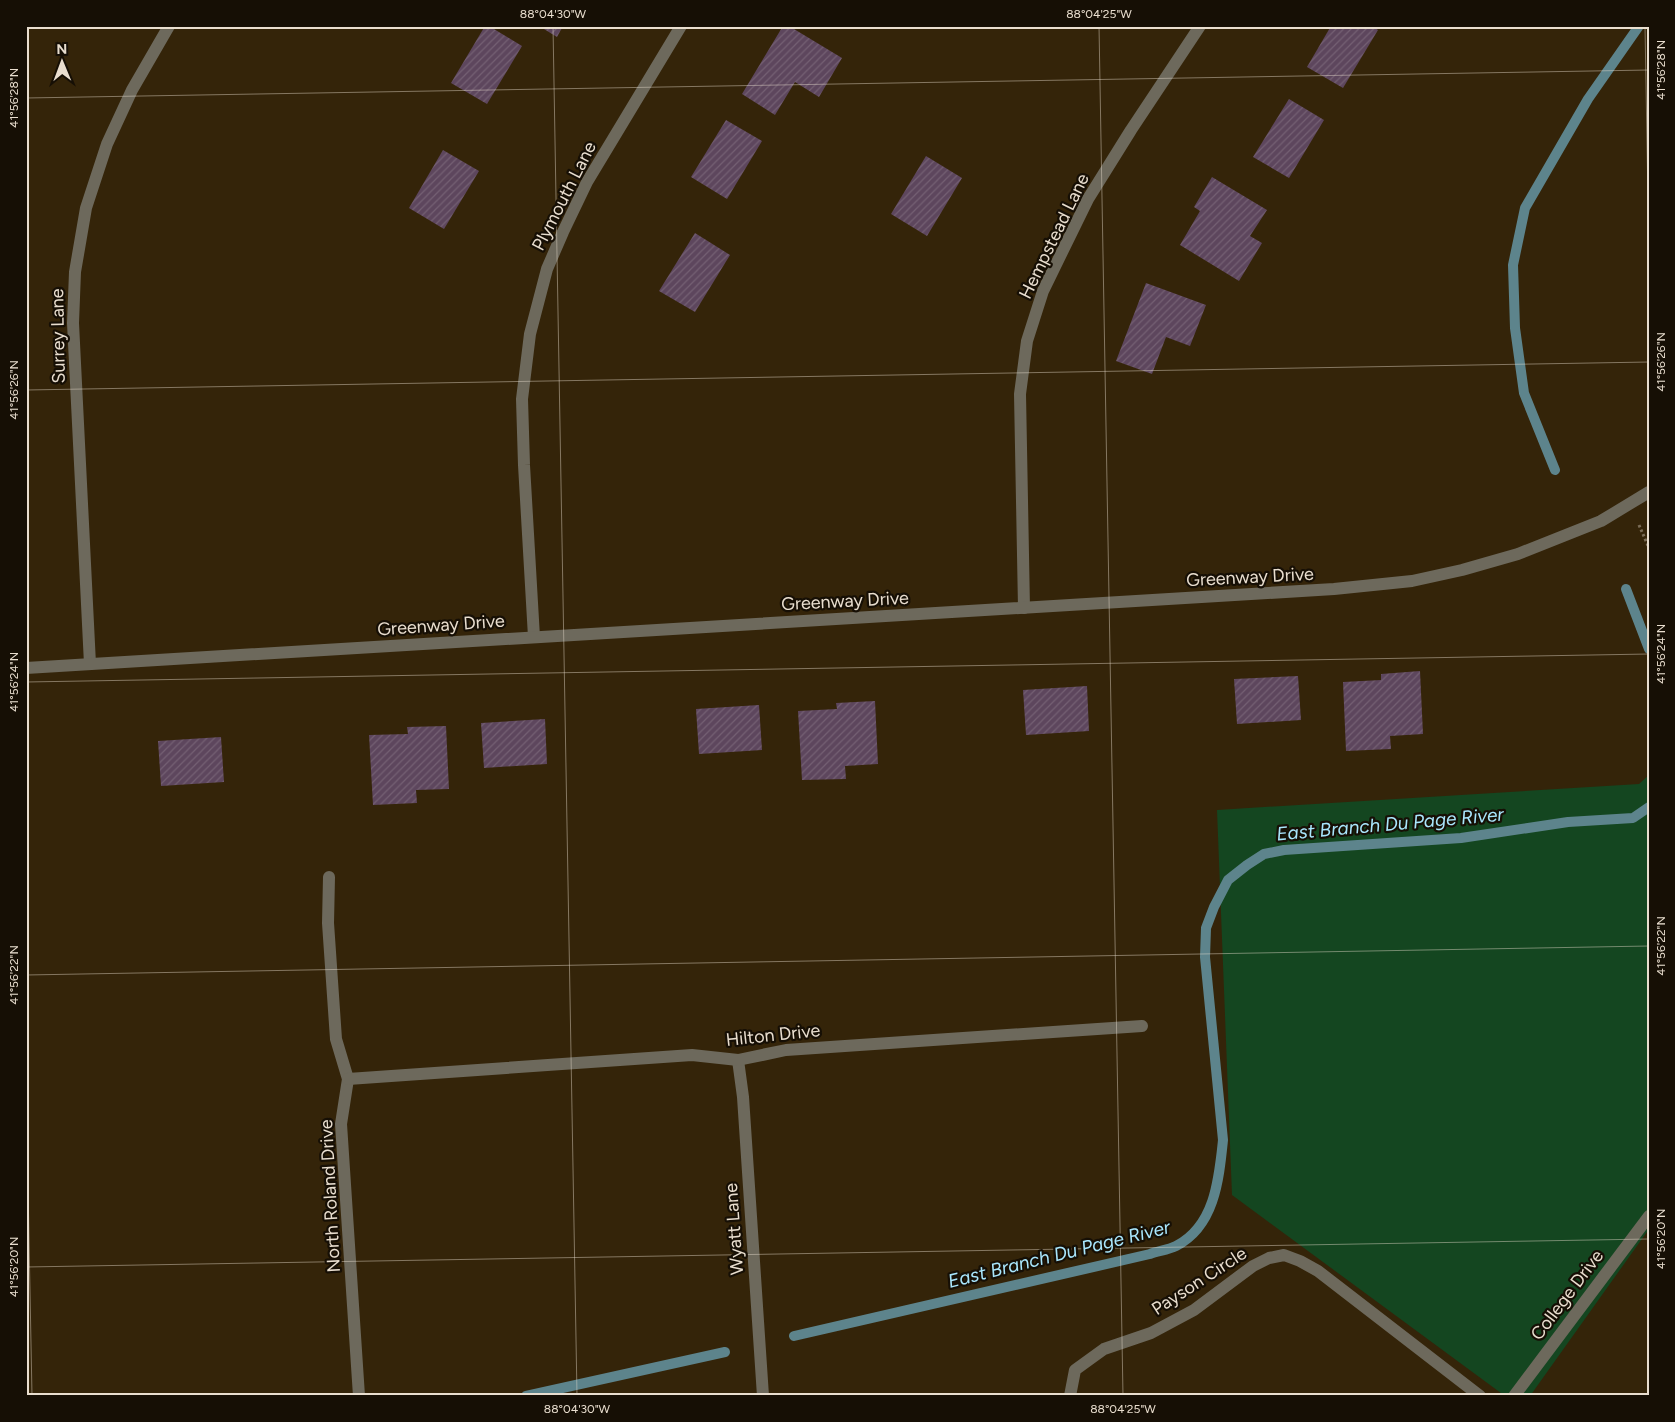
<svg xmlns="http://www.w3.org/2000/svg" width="1675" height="1422" font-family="Figtree,sans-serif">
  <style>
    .park { fill: #144620 }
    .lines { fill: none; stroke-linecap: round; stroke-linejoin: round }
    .stream { stroke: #5d848c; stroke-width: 10 }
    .building { fill: url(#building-hatch) }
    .path { stroke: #7b6d57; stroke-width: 3; stroke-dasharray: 2.5 2.5; stroke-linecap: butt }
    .minor { stroke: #6d695c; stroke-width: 12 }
    .ticks { fill: none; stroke: #e9decf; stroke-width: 1; stroke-opacity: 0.45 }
    .labels { text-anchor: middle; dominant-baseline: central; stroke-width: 4.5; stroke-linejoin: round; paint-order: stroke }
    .street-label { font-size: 18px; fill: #e9decf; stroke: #160f05 }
    .water-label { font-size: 19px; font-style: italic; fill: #a9e6fc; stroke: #160f05 }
    .neatline { fill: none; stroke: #e9decf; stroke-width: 2 }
    .ticks-label { font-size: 12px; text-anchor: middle; fill: #e9decf }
  </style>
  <defs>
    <pattern id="building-hatch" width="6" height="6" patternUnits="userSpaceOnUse" patternTransform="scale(1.25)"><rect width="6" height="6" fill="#5d465d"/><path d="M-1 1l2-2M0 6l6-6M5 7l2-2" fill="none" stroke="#746073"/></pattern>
  </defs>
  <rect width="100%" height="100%" fill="#342409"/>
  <polygon class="park" points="1649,775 1649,1229 1530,1396 1505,1396 1232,1195 1217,810 1639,784"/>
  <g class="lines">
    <g class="stream">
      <polyline points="1555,470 1524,393 1515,328 1513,265 1525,208 1588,99 1639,26"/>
      <polyline points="1626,589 1649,649"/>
      <path d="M794 1336 1150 1254C1158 1251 1168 1250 1176 1246 1215 1226 1219 1179 1223 1140L1205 957 1206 928 1214 907 1228 880 1247 865 1264 854 1284 850 1461 838 1568 822 1633 818 1649 807"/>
      <polyline points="526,1396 725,1352"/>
    </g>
  </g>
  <g class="building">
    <polygon points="485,26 489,26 522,46 487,104 451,83"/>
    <polygon points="539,26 563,26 557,37"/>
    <polygon points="783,26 789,26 842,58 819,97 795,82 775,115 742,94"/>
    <polygon points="1331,26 1372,26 1378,30 1343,88 1307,67"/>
    <polygon points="1289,99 1324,120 1289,178 1253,157"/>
    <polygon points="726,120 762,141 727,199 691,177"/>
    <polygon points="443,150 479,171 444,229 409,208"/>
    <polygon points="926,156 962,178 927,236 891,214"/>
    <polygon points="1212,177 1267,210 1250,236 1262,243 1239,281 1180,245 1200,211 1194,207"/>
    <polygon points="695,233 730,255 695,312 659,291"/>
    <polygon points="1146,283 1206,305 1190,346 1166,337 1152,374 1116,361"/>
    <polygon points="1420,671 1423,734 1390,736 1391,749 1346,751 1343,682 1381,680 1381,674"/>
    <polygon points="1298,676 1301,720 1237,724 1234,679"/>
    <polygon points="1087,686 1089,731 1026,735 1023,690"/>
    <polygon points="875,701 878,764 845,766 846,779 802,780 798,711 837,709 836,703"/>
    <polygon points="759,705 762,750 699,754 696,709"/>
    <polygon points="545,719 547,764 484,768 481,723"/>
    <polygon points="446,726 449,789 416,790 417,803 373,805 369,735 408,734 407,727"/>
    <polygon points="221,737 224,782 161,786 158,741"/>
  </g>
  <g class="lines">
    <polyline class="path" points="1639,525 1649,548"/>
    <g class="minor">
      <polyline points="1024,608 1020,394 1027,341 1043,291 1088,199 1131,130 1200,26"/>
      <polyline points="534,637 524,465 522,399 530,334 547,269 563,232 587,182 681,26"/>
      <polyline points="90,664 73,323 75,272 86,208 107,144 132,90 169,26"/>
      <polyline points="26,668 1334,589 1412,581 1462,570 1518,554 1601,521 1649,492"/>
      <polyline points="329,877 328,923 336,1039 348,1079 341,1124 359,1396"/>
      <polyline points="738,1060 743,1097 763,1396"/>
      <polyline points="348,1079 692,1055 738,1060 786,1050 1142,1026"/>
      <polyline points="1070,1396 1075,1370 1104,1349 1151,1333 1194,1310 1253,1266 1269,1258 1284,1255 1300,1261 1318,1271 1480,1396"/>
      <polyline points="1514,1396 1649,1216"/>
    </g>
  </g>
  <path class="ticks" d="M553 26 577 1396M1099 26 1123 1396M1645 26 1649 259M26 98 1649 70M26 390 1649 362M26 682 1649 654M26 975 1649 946M26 1081 32 1396M26 1267 1649 1239"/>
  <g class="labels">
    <g class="street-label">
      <text transform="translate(564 196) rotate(-63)">Plymouth Lane</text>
      <text transform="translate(1054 236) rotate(-64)">Hempstead Lane</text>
      <text transform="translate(58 336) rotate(-91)">Surrey Lane</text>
      <text transform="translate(1250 577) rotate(-3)">Greenway Drive</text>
      <text transform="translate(845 601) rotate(-3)">Greenway Drive</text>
      <text transform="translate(441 625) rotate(-4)">Greenway Drive</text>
      <text transform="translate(773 1035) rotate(-6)">Hilton Drive</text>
      <text transform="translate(330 1196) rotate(-93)">North Roland Drive</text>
      <text transform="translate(734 1229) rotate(-94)">Wyatt Lane</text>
      <text transform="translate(1199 1281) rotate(-33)">Payson Circle</text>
      <text transform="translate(1567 1295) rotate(-53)">College Drive</text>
    </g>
    <g class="water-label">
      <text transform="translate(1390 824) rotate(-5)">East Branch Du Page River</text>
      <text transform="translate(1059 1254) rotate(-14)">East Branch Du Page River</text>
    </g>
  </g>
  <rect width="1675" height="1422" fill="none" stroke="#160f05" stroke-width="55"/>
  <g transform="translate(62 62) rotate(359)" stroke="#160f05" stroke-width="4" paint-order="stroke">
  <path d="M0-4L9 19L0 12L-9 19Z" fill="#e9decf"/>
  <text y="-8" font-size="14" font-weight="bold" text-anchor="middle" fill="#e9decf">N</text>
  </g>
  <rect x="28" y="28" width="1620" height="1366" class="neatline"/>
  <g class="ticks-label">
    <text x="553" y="18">88°04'30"W</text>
    <text x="1099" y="18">88°04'25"W</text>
    <text transform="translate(1661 70) rotate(-90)" y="4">41°56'28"N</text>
    <text transform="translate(14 98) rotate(-90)" y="4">41°56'28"N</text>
    <text transform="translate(1661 362) rotate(-90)" y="4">41°56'26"N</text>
    <text transform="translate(14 390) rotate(-90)" y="4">41°56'26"N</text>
    <text transform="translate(1661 654) rotate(-90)" y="4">41°56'24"N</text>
    <text transform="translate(14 682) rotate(-90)" y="4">41°56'24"N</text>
    <text transform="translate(1661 946) rotate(-90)" y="4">41°56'22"N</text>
    <text transform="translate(14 975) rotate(-90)" y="4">41°56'22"N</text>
    <text transform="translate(1661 1239) rotate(-90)" y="4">41°56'20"N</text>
    <text transform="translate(14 1267) rotate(-90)" y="4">41°56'20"N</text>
    <text x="577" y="1413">88°04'30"W</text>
    <text x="1123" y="1413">88°04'25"W</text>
  </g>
</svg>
